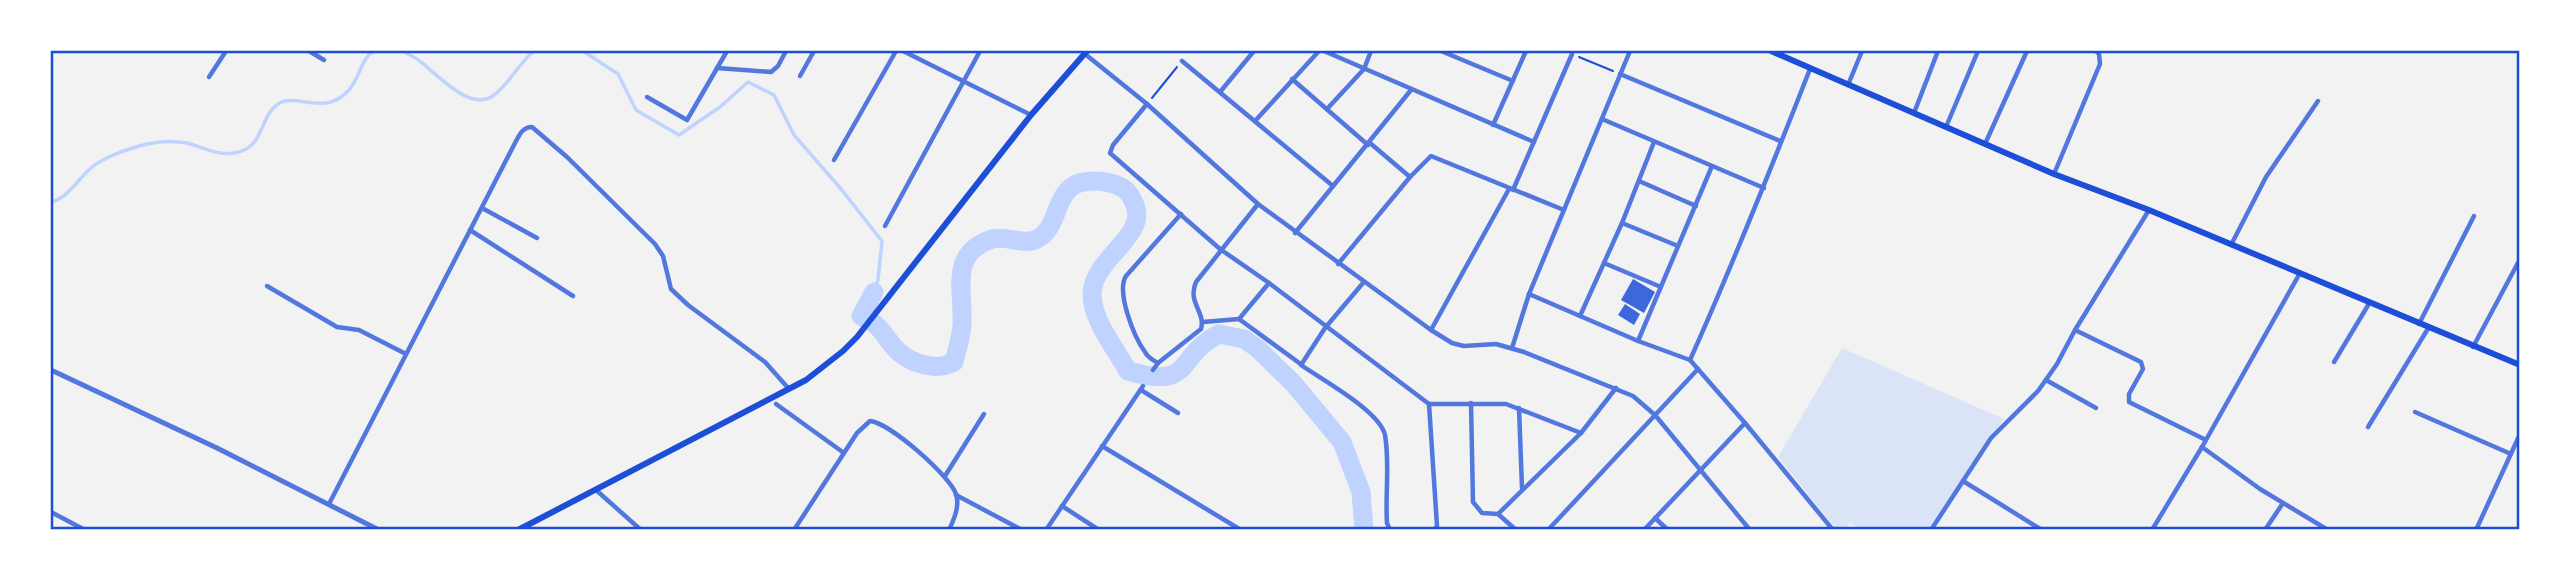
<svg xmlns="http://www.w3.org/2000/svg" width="2571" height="581" font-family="'Work Sans',sans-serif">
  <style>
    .green { fill: #dbe4f7 }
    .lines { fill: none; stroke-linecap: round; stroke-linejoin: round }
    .stream { stroke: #bfd3fe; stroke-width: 3.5 }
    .river { stroke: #bfd3fe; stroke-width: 19 }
    .building { fill: #3d67dc }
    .path { stroke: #1d4ed8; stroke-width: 2 }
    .minor { stroke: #5277de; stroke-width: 4.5 }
    .tertiary { stroke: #5277de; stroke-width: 5 }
    .secondary { stroke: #1d4ed8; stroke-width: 6 }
    .neatline { fill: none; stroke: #1d4ed8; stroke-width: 2.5 }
  </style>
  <rect width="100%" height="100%" fill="#f2f2f2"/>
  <polygon class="green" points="1842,348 2004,419 1929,530 1862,530 1850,523 1844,530 1837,530 1778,457"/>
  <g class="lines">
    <g class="stream">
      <path d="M402 51C408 54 415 57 421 62 438 75 471 113 494 95 510 83 519 63 534 51"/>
      <polyline points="583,51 618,74 636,110 679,135 720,107 748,82 774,95 794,135 841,189 882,241 878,280 874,292"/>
      <path d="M51 202C68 198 78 179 91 168 104 157 123 151 139 146 154 142 172 140 187 143 202 147 219 156 234 153 265 149 259 116 278 104 296 92 324 117 348 91 359 80 360 61 373 51"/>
    </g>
    <path class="river" d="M874 292 861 316C890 327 885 353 921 364 934 367 942 368 954 362 957 350 961 337 962 325 964 290 948 254 992 239 1006 235 1021 245 1035 240 1060 230 1053 192 1079 183 1092 179 1109 181 1121 187 1128 190 1131 196 1134 203 1150 236 1093 257 1092 294 1092 320 1115 348 1128 371 1195 390 1174 357 1219 334L1244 339 1257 348 1293 383 1342 442 1361 492 1364 530"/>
  </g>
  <g class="building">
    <polygon points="1633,279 1655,292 1644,313 1621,300"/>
    <polygon points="1625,304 1640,314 1634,325 1618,315"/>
  </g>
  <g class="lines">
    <g class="path">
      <polyline points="1579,57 1613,71"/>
      <polyline points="1152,98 1177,67"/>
    </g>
    <g class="minor">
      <polyline points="309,51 324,60"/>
      <polyline points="903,51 1031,115"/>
      <polyline points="1324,51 1534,142"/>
      <polyline points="1441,51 1513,81"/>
      <polyline points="1085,54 1147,104 1258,204 1431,330 1452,343 1464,346 1496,344 1524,352 1633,396 1655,415 1750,530"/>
      <polyline points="1182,61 1333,186"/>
      <polyline points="717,68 771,72 778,66 786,51"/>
      <polyline points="1620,74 1780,141"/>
      <polyline points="800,76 814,51"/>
      <polyline points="209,77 226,51"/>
      <polyline points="1292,79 1368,145"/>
      <polyline points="1848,85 1862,51"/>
      <polyline points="1220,92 1254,51"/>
      <polyline points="647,97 687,120 727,51"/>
      <polyline points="1147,104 1113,145 1110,153 1220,249 1269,283 1429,404 1506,404 1581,433"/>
      <polyline points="1327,109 1364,69 1371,51"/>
      <polyline points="1914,113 1938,51"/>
      <polyline points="1602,119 1764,188"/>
      <polyline points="1255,121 1319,51"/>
      <polyline points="1493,125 1526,51"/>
      <polyline points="1946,127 1978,51"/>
      <polyline points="1370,143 1410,177"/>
      <polyline points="1985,144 2027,51"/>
      <polyline points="834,160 896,51"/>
      <polyline points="2054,174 2100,64 2099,54 2096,51"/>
      <polyline points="1639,181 1696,206"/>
      <polyline points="1513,190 1572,54"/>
      <polyline points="482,208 537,238"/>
      <polyline points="1622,223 1678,246"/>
      <polyline points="885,226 980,51"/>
      <polyline points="470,230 573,296"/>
      <polyline points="1295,233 1411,90"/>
      <polyline points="2231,245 2266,177 2318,101"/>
      <polyline points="1604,263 1661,287"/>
      <polyline points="1338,264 1410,177 1431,156 1564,210"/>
      <path d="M1363 283 1325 328 1301 365C1321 379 1380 411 1385 435 1390 463 1385 495 1387 523L1390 530"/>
      <polyline points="267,286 337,327 359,330 406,354"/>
      <polyline points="1529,294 1638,341 1690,360 1745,423 1833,530"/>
      <polyline points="1580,316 1622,223 1654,142"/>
      <polyline points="1239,319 1269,283"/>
      <polyline points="1203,322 1239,319 1302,365"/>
      <polyline points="2419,324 2474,216"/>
      <polyline points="1431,330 1509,189"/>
      <polyline points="2075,330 2141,362 2143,369 2129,394 2129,402 2206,440"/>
      <polyline points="1638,341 1712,166"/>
      <polyline points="2473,347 2520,259"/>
      <polyline points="1512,348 1529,294 1630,51"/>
      <path d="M1690 360C1733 264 1772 166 1810 69"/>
      <polyline points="2334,362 2370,302"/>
      <path d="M1158 363C1153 360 1148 358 1145 352 1134 337 1116 292 1126 276L1181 214"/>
      <path d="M1153 370 1158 363 1201 329C1206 312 1187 303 1196 282L1258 204"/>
      <polyline points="2046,380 2096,408"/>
      <polyline points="1141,390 1178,413"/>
      <polyline points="1471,403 1473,502 1482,513 1498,514 1516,530"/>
      <polyline points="776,404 844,453"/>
      <polyline points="1519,408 1522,488"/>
      <polyline points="2415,412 2511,454"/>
      <polyline points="2368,427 2429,327"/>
      <polyline points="1102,446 1241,530"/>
      <polyline points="2202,447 2260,489 2328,530"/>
      <polyline points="945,476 984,414"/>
      <polyline points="1963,481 2042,530"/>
      <polyline points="596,490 641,530"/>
      <polyline points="956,495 1022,530"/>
      <path d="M329 504 515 143C519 136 522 127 532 127L567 157 655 244 663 256 671 289 688 305 765 362 789 389"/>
      <polyline points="1062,506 1099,530"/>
      <polyline points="51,512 85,530"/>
      <polyline points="1498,514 1581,433 1616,388"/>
      <polyline points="1655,518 1668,530"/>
      <path d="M794 530 857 433 870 421C890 423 949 475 956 494 960 506 954 519 949 530"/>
      <polyline points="1046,530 1143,386"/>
      <polyline points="1425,530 1435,529 1437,526 1429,404"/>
      <polyline points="1548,530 1698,369"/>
      <polyline points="1644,530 1745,423"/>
      <polyline points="1931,530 1991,438 2038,391 2057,364 2075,330 2149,210"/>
      <polyline points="2152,530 2202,447 2300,273"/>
      <polyline points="2265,530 2283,503"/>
      <polyline points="2476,530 2520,434"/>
    </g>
    <polyline class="tertiary" points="51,370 217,448 379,530"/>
    <g class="secondary">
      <polyline points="1771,51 2054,174 2149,210 2520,365"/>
      <polyline points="518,530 806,380 843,351 857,337 1031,115 1087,51"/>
    </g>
  </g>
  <rect width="2571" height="581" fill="none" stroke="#ffffff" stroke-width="105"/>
  <rect x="52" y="52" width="2466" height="476" class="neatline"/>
</svg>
